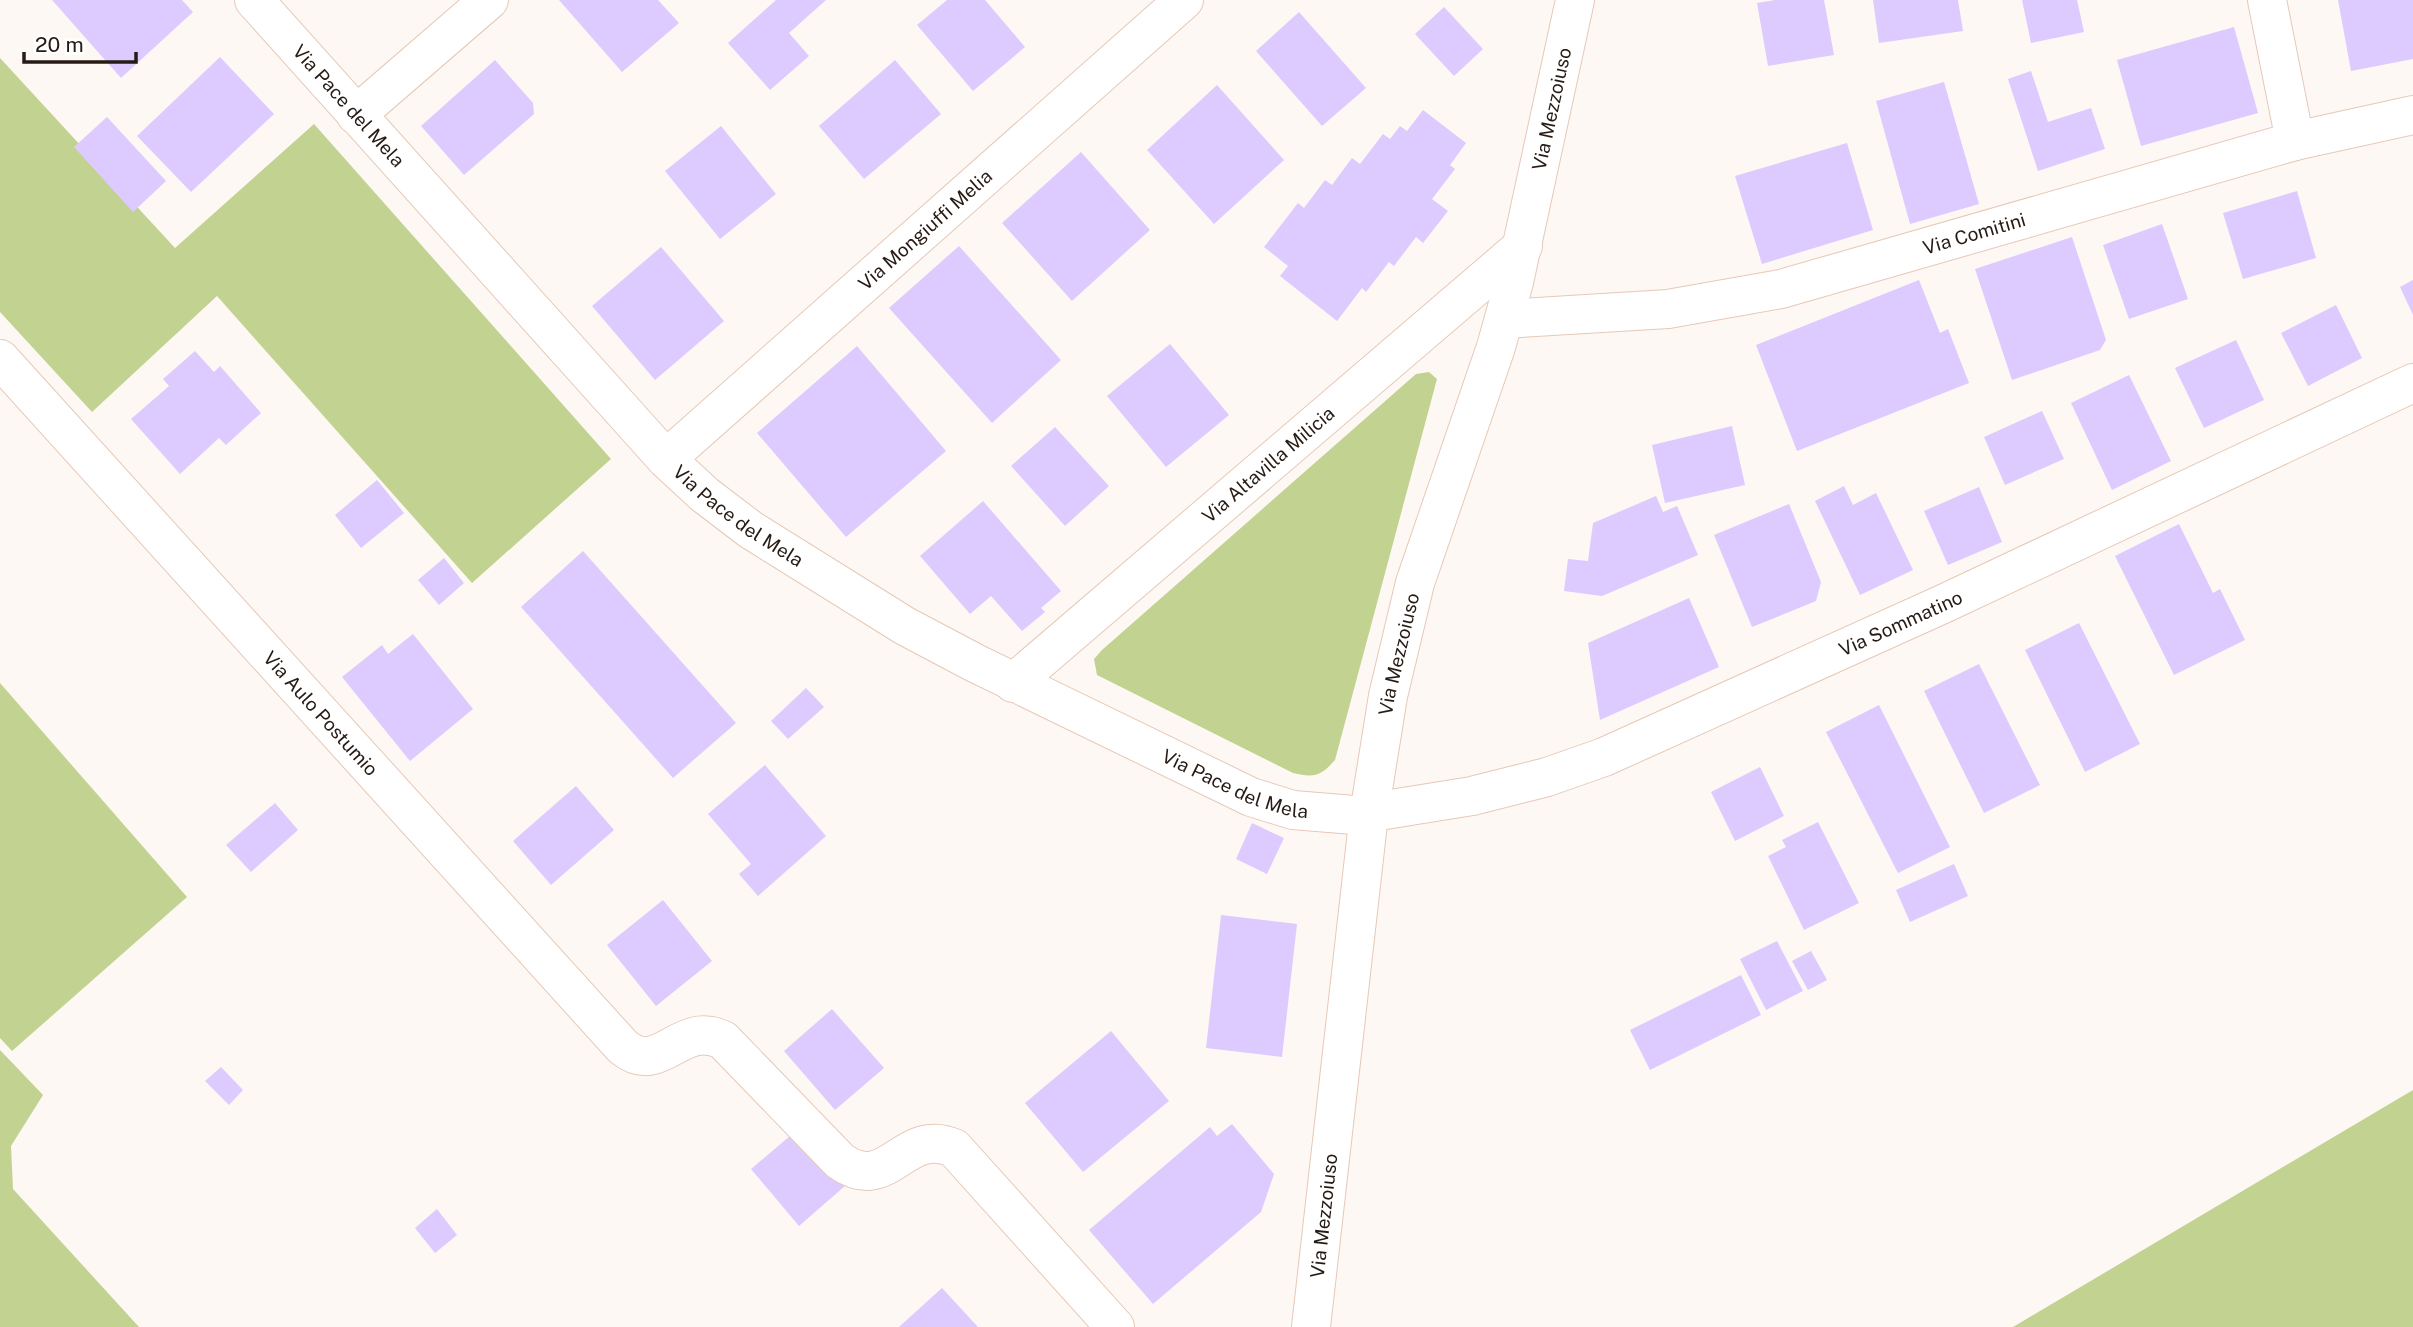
<svg xmlns="http://www.w3.org/2000/svg" width="2413" height="1327" font-family="'Public Sans',sans-serif">
  <style>
    .green { fill: #c2d290 }
    .building { fill: #ddcaff }
    .lines { fill: none; stroke-linecap: round; stroke-linejoin: round }
    .minor-casing { stroke: #e6c8b7; stroke-width: 40 }
    .minor { stroke: #fff; stroke-width: 38 }
    .labels { text-anchor: middle; dominant-baseline: central; stroke-width: 5; stroke-linejoin: round; paint-order: stroke }
    .street-label { font-size: 19px; fill: #261b15; stroke: #fff }
  </style>
  <rect width="100%" height="100%" fill="#fef8f4"/>
  <g class="green">
    <polygon points="0,58 175,248 314,124 611,459 472,583 217,296 92,412 0,312"/>
    <path d="M1429 372 1437 379 1335 760C1321 776 1314 778 1293 773L1097 675 1094 659 1102 650 1416 374Z"/>
    <polygon points="0,683 187,897 12,1051 0,1038"/>
    <polygon points="0,1050 43,1095 11,1146 13,1189 139,1327 0,1327"/>
    <polygon points="2413,1090 2413,1327 2013,1327"/>
  </g>
  <g class="building">
    <polygon points="52,0 182,0 193,12 121,78"/>
    <polygon points="559,0 658,0 679,23 622,72"/>
    <polygon points="776,0 826,0 789,33 809,56 770,90 728,43"/>
    <polygon points="947,0 985,0 1025,47 973,91 917,25"/>
    <polygon points="1775,0 1824,0 1834,55 1768,66 1757,3"/>
    <polygon points="1873,0 1958,0 1963,31 1879,43"/>
    <polygon points="2022,0 2077,0 2084,32 2031,43"/>
    <polygon points="2338,0 2413,0 2413,59 2351,71"/>
    <polygon points="1444,7 1483,49 1454,76 1415,34"/>
    <polygon points="1299,12 1366,88 1322,126 1256,51"/>
    <polygon points="2234,27 2258,113 2141,146 2117,60"/>
    <polygon points="220,57 274,114 191,192 137,136"/>
    <polygon points="495,60 533,103 534,114 464,175 421,126"/>
    <polygon points="895,60 941,114 864,179 819,126"/>
    <polygon points="2031,71 2048,122 2091,108 2105,149 2038,171 2008,79"/>
    <polygon points="1944,82 1979,204 1910,224 1876,101"/>
    <polygon points="1217,85 1284,160 1214,224 1147,150"/>
    <polygon points="1423,110 1466,143 1450,165 1455,169 1432,199 1448,211 1423,243 1416,237 1394,266 1389,262 1366,292 1362,288 1337,321 1280,276 1288,266 1264,247 1298,203 1304,208 1325,180 1332,185 1352,158 1360,164 1383,134 1390,139 1400,126 1407,131"/>
    <polygon points="107,117 166,181 133,212 74,147"/>
    <polygon points="721,126 776,194 720,239 665,171"/>
    <polygon points="1847,143 1873,230 1762,264 1735,176"/>
    <polygon points="1081,152 1150,230 1072,301 1002,223"/>
    <polygon points="2297,191 2316,258 2243,279 2223,213"/>
    <polygon points="2162,224 2188,299 2129,319 2103,245"/>
    <polygon points="2072,237 2106,340 2100,350 2012,380 1975,269"/>
    <polygon points="959,246 1061,360 992,423 889,308"/>
    <polygon points="661,247 724,321 655,380 592,306"/>
    <polygon points="1919,280 1940,333 1948,329 1969,383 1797,451 1756,345"/>
    <polygon points="2413,280 2413,315 2400,287"/>
    <polygon points="2336,305 2362,358 2308,386 2281,333"/>
    <polygon points="2236,340 2264,400 2204,428 2175,368"/>
    <polygon points="1170,344 1229,415 1166,467 1107,396"/>
    <polygon points="857,346 946,451 846,537 757,433"/>
    <polygon points="195,351 214,372 220,366 261,413 226,445 219,438 180,474 131,419 169,386 163,379"/>
    <polygon points="2129,375 2171,461 2112,490 2071,403"/>
    <polygon points="2042,411 2064,459 2005,485 1984,437"/>
    <polygon points="1732,426 1745,485 1665,503 1652,445"/>
    <polygon points="1055,427 1109,486 1065,526 1011,466"/>
    <polygon points="377,480 404,513 361,548 335,515"/>
    <polygon points="1844,486 1853,505 1876,493 1913,570 1860,595 1815,501"/>
    <polygon points="1979,487 2002,542 1948,565 1924,511"/>
    <polygon points="1656,496 1663,512 1677,506 1698,555 1602,596 1564,591 1568,559 1588,561 1593,523"/>
    <polygon points="983,501 1061,591 1041,608 1045,612 1022,631 991,596 970,614 920,556"/>
    <polygon points="1789,504 1821,582 1816,601 1752,627 1714,535"/>
    <polygon points="2179,524 2213,593 2220,589 2245,640 2174,675 2115,556"/>
    <polygon points="583,551 736,723 673,778 521,607"/>
    <polygon points="444,558 464,583 439,605 418,580"/>
    <polygon points="1689,598 1719,667 1600,720 1588,643"/>
    <polygon points="2079,623 2140,744 2085,772 2025,650"/>
    <polygon points="413,634 473,709 410,761 342,677 382,645 388,654"/>
    <polygon points="1979,664 2040,785 1984,813 1924,691"/>
    <polygon points="806,688 824,707 788,739 771,721"/>
    <polygon points="1879,705 1950,847 1898,873 1826,732"/>
    <polygon points="765,765 826,836 758,896 739,874 751,864 708,814"/>
    <polygon points="1760,767 1784,816 1735,841 1711,792"/>
    <polygon points="576,786 614,830 551,885 513,841"/>
    <polygon points="275,803 298,830 251,872 226,845"/>
    <polygon points="1818,822 1859,903 1804,930 1768,856 1786,847 1782,840"/>
    <polygon points="1252,823 1284,838 1267,874 1236,859"/>
    <polygon points="1954,864 1968,896 1910,922 1896,890"/>
    <polygon points="663,900 712,961 656,1006 607,945"/>
    <polygon points="1221,915 1297,924 1282,1057 1206,1048"/>
    <polygon points="1777,941 1803,991 1766,1010 1740,959"/>
    <polygon points="1811,951 1827,980 1808,990 1792,961"/>
    <polygon points="1741,975 1761,1015 1650,1070 1630,1030"/>
    <polygon points="832,1009 884,1068 835,1110 784,1051"/>
    <polygon points="1111,1031 1169,1101 1083,1172 1025,1103"/>
    <polygon points="221,1067 243,1090 229,1105 205,1081"/>
    <polygon points="1232,1124 1274,1174 1261,1212 1153,1304 1089,1230 1210,1127 1217,1136"/>
    <polygon points="797,1130 845,1186 799,1226 751,1169"/>
    <polygon points="437,1209 457,1235 435,1253 415,1228"/>
    <polygon points="942,1288 978,1327 899,1327"/>
  </g>
  <g class="lines">
    <g class="minor-casing">
      <g id="minor">
        <path id="s1" d="M254 0 666 459 705 495 751 530 905 626 975 663 1251 797 1293 810 1354 815 1472 796 1547 777 1604 757 1943 604 2413 383"/>
        <polyline points="356,115 489,0"/>
        <polyline points="2295,141 2413,115"/>
        <path id="s2" d="M1504 319 1668 309 1781 289 2295 141 2267 0"/>
        <path id="s3" d="M0 359 623 1047C661 1078 679 1019 723 1040L840 1161C889 1196 903 1126 954 1148L1115 1327"/>
        <path id="s4" d="M666 459 1184 0"/>
        <path id="s5" d="M1013 683 1523 246"/>
        <path id="s6" d="M1311 1327 1369 814 1388 696 1415 583 1496 347 1514 282 1575 0"/>
      </g>
    </g>
    <use href="#minor" class="minor"/>
  </g>
  <g class="labels">
    <g class="street-label">
      <text stroke="none"><textPath href="#s1" startOffset="142">Via Pace del Mela</textPath></text>
      <text stroke="none"><textPath href="#s6" startOffset="1246">Via Mezzoiuso</textPath></text>
      <text stroke="none"><textPath href="#s4" startOffset="346">Via Mongiuffi Melia</textPath></text>
      <text stroke="none"><textPath href="#s2" startOffset="480">Via Comitini</textPath></text>
      <text stroke="none"><textPath href="#s5" startOffset="336">Via Altavilla Milicia</textPath></text>
      <text stroke="none"><textPath href="#s1" startOffset="709">Via Pace del Mela</textPath></text>
      <text stroke="none"><textPath href="#s1" startOffset="1983">Via Sommatino</textPath></text>
      <text stroke="none"><textPath href="#s6" startOffset="679">Via Mezzoiuso</textPath></text>
      <text stroke="none"><textPath href="#s3" startOffset="478">Via Aulo Postumio</textPath></text>
      <text stroke="none"><textPath href="#s1" startOffset="1276">Via Pace del Mela</textPath></text>
      <text stroke="none"><textPath href="#s6" startOffset="112">Via Mezzoiuso</textPath></text>
    </g>
  </g>
  <path d="M24 52v10h112v-10" fill="none" stroke="#261b15" stroke-width="3.5"/>
  <text x="35" y="52" font-size="21" fill="#261b15" stroke="#ffffff" stroke-width="5" paint-order="stroke">20 m</text>
</svg>
